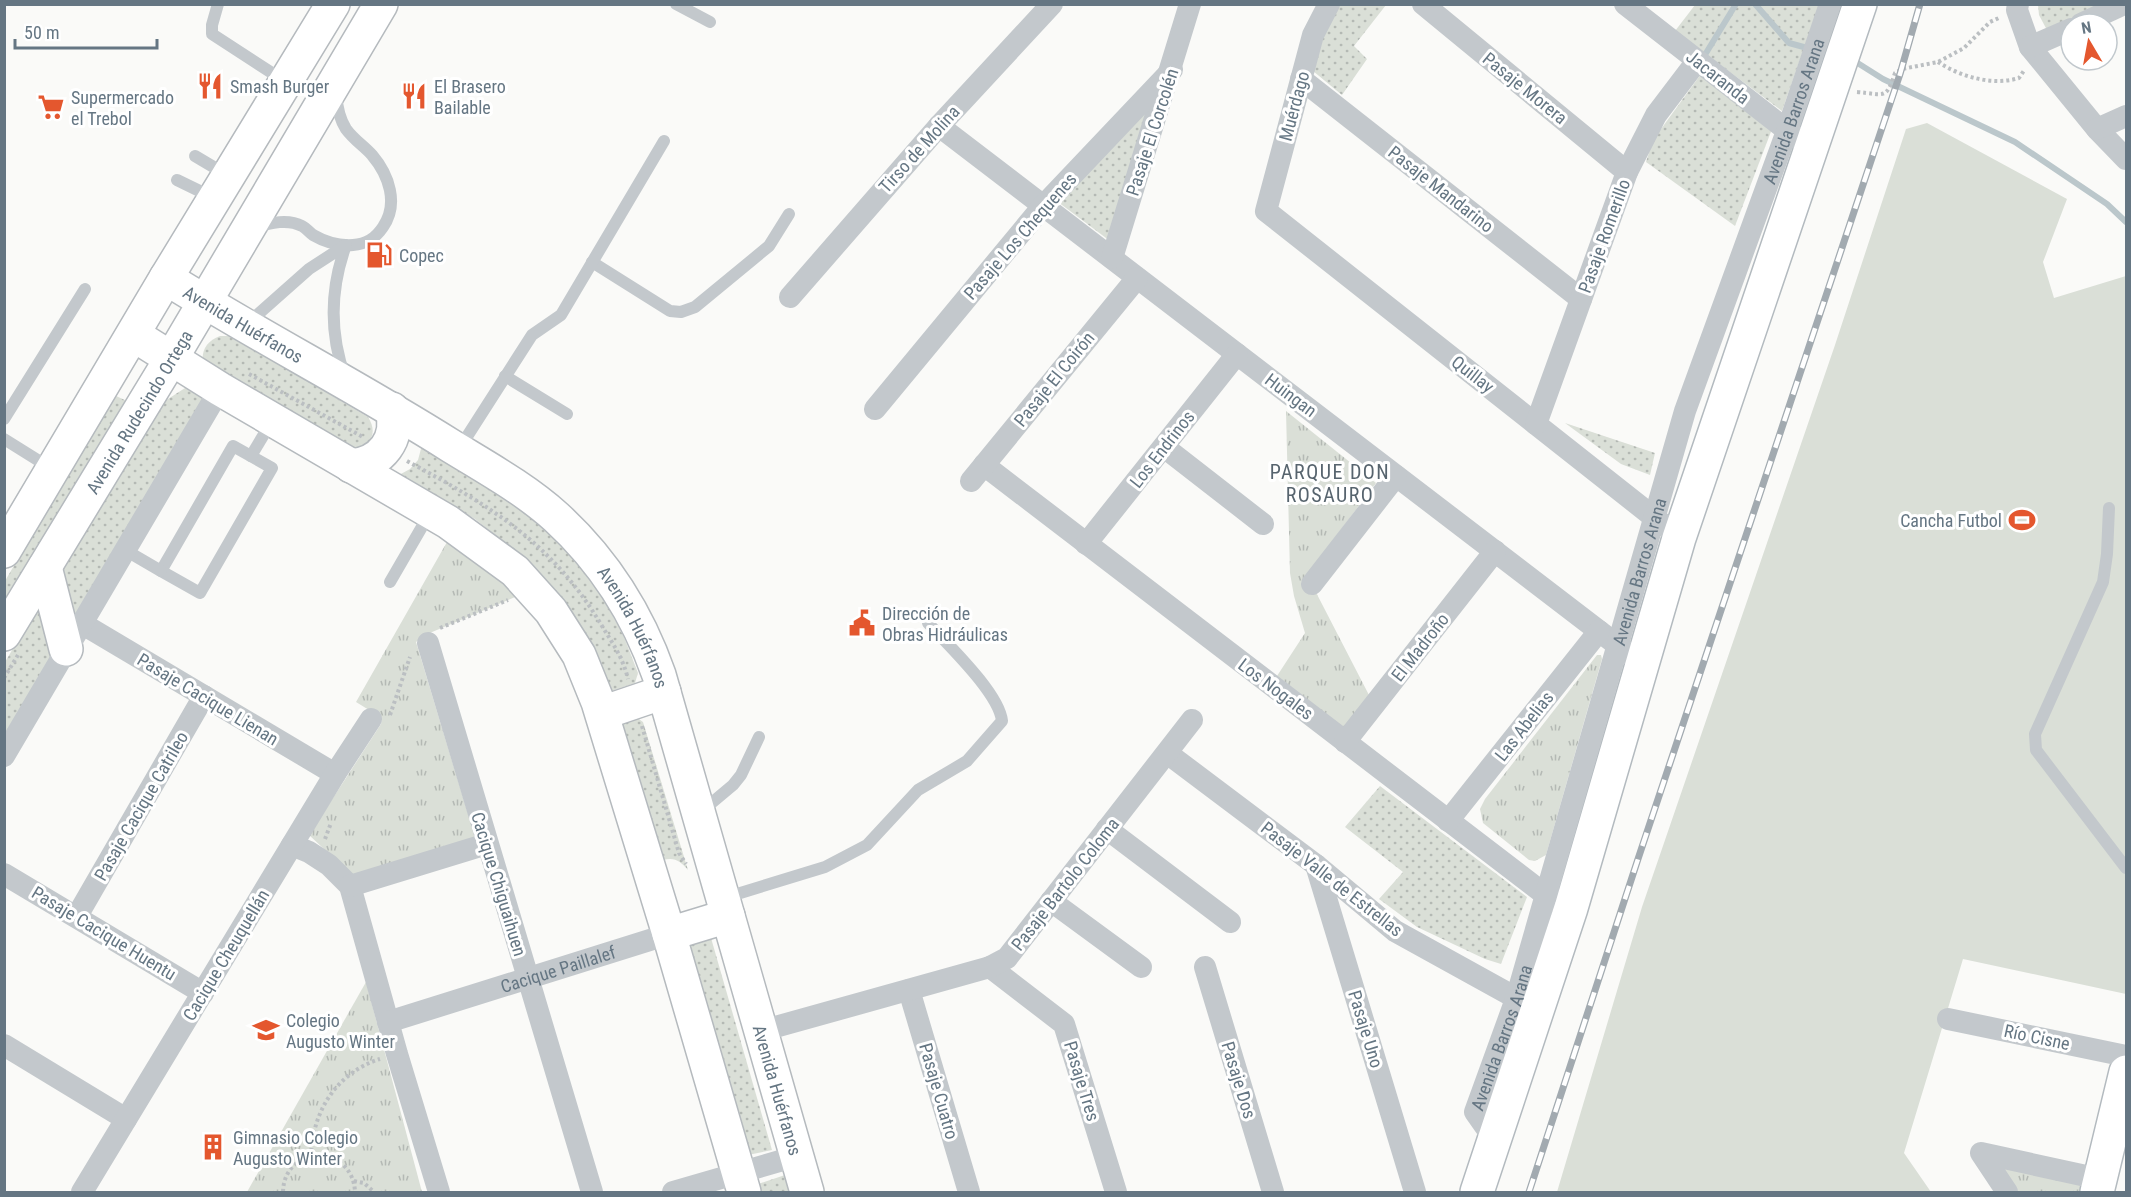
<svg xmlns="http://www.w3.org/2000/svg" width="2131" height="1197" font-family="'Roboto Condensed',sans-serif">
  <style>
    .grass { fill: url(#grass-dots) }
    .park { fill: url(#park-tufts) }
    .pitch { fill: #dadfd7 }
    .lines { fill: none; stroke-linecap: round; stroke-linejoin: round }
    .stream { stroke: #bbc7cb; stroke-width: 6 }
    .secondary-casing { stroke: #b3babf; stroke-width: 36 }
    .primary-casing { stroke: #b5babe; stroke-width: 36 }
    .path { stroke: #bbbfc2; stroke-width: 4; stroke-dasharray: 3 3; stroke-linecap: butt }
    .lane { stroke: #c3c8cc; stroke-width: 12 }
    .street { stroke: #c3c8cc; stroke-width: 22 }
    .secondary { stroke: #fff; stroke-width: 33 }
    .primary { stroke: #fff; stroke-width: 33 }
    .rail-casing { stroke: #a2aab0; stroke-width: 7 }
    .rail { stroke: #fff; stroke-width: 4.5; stroke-dasharray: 14; stroke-linecap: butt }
    .labels { text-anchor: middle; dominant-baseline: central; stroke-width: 6; stroke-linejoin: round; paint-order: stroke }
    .street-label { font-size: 18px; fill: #657683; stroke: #fff }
    .poi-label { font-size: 18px; fill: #657683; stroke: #fff; text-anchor: start }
    .neighbourhood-label { font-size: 20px; letter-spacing: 1.5px; fill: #57646e; stroke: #fff }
  </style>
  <defs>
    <pattern id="grass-dots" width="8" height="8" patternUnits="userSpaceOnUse" patternTransform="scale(1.5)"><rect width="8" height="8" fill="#dadfd7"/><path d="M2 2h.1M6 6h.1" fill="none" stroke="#b4b9b4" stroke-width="1.8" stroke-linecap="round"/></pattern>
    <pattern id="park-tufts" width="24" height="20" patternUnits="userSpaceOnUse" patternTransform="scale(1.5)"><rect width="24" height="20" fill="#dadfd7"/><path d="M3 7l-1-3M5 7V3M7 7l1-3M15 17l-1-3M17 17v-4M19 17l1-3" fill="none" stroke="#b4b9b4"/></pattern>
  </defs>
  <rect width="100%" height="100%" fill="#fafaf8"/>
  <g class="grass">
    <polygon points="1335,5 1386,5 1354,46 1367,59 1342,95 1313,71 1332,8"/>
    <polygon points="1695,5 1819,5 1782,111 1675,31"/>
    <polygon points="2038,5 2108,5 2048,32 2039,15"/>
    <polygon points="1701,74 1772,129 1735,226 1646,162 1653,140"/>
    <polygon points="1147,108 1110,241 1058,202"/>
    <path d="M220 336H230L239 341 368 417C378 433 371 443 357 452L203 363C201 350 207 341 220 336Z"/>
    <polygon points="196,381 210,391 5,740 5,662 157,406"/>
    <polygon points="114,395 129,402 5,610 5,581"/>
    <polygon points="1565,423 1655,453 1650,475 1621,464"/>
    <polygon points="422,445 503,494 571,551 604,599 624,637 638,673 635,683 611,691 547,584 499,538 475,519 399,475 410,469 418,460"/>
    <path d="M636 717 643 722 688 870C680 861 675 857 663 860L610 726Z"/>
    <polygon points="1380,786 1527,897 1501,964 1485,959 1417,927 1379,899 1403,872 1345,827"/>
    <polygon points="709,931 772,1150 743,1156 681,938"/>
    <polygon points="791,1173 797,1192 754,1192 752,1186"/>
  </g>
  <g class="park">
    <polygon points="1286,411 1376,483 1307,575 1370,697 1344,728 1277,676 1305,633 1294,596 1290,573"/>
    <polygon points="447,542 520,595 425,635 416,642 475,837 353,876 309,835 381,724 382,718 356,702"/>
    <polygon points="1597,655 1601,655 1602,659 1546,855 1535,861 1529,860 1483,823 1480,809 1485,799"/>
    <polygon points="366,982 422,1192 247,1192"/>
    <polygon points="2000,1165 2090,1185 2088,1192 2017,1192"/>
  </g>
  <polygon class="pitch" points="1927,123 2067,199 2043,262 2054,298 2126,276 2126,994 1963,959 1904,1153 1931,1192 1557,1192 1642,907 1835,345 1906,129"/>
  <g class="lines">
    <g class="stream">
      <polyline points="1755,4 1789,43 1811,49"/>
      <polyline points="1703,58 1736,4"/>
      <polyline points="1850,60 1856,62 1883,79 2015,142 2107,204 2126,222"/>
    </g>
    <g class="secondary-casing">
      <g id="secondary">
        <polyline points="1477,1192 1571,908 1679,538 1860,4"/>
        <polyline points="2097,1192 2126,1072"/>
      </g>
    </g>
    <g class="primary-casing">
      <g id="primary">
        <path id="s3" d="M166 278C260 337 358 387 451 446 487 468 525 489 556 517 603 560 638 615 659 675L807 1192"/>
        <polyline points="134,335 220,389 448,522 515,571 551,611 579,655 598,702 669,934 744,1192"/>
        <path d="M351 466C382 463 400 439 392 409"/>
        <polyline points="4,551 166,278 333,4"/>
        <polyline points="45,567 66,649"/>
        <path id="s4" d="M4 634 171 359 381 4"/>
        <polyline points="602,713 664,692"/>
        <polyline points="669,934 728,916"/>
      </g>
    </g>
    <g class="path">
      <path d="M1938 62C1961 77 1993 86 2019 78L2025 69"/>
      <path d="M1857 92C1884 94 1886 101 1895 73L1902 69 1938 62 1964 48 1990 22 2001 17"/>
      <polyline points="249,374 363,437"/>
      <path d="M407 461C490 506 552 542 602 626 613 644 623 658 628 679"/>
      <polyline points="440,628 508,600"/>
      <polyline points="4,678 18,655"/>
      <polyline points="390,715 410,657"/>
      <polyline points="642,726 679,853 686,864"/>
      <polyline points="325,839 331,823"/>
      <path d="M311 1157C312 1112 336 1073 380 1059"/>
      <polyline points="354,1181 364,1183 374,1192"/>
      <path d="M283 1192C284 1144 353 1144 355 1192"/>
    </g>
    <g class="lane">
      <polyline points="218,4 212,25 212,34 272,73 283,82"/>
      <polyline points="676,4 710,22"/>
      <polyline points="195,156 227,175"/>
      <polyline points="177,180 214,198"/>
      <path d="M257 228C270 222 289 219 302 226 306 228 309 232 313 235 325 242 339 246 353 245 366 244 375 239 383 227 399 204 389 175 372 155 364 146 354 140 346 129 339 118 337 107 336 94"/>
      <polyline points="592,262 670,311 681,312 695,307 769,246 789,214"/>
      <path d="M247 324 309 269 346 245C330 289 329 332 345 377"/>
      <polyline points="505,376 567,414"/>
      <polyline points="4,419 85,289"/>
      <polyline points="4,439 52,469"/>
      <polygon points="233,446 272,468 200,593 161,571"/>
      <polyline points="459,449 532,335 561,315 664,141"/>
      <polyline points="251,456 272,421"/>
      <polyline points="2109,508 2107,554 2103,582 2035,734 2036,750 2126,868"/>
      <polyline points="125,550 161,571"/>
      <polyline points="390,582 430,513"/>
      <polyline points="702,811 733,785 741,775 759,737"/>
      <path d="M724 898 825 867 867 845 918 790 967 761 1002 721C999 693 948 645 928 623"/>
    </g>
    <g class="street">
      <polyline points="1329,4 1313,35 1266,211 1665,526"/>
      <polyline points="1423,4 1627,172"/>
      <polyline points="1625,4 1797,138"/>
      <polyline points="2018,4 2017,10 2030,47 2097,129 2126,159"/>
      <polyline points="2081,24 2124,4"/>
      <polyline points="2030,47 2071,29"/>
      <polyline points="1301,79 1581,299"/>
      <polyline points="939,126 1629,654"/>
      <polyline points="2097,129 2126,116"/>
      <polyline points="1112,258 1190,4"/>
      <polyline points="790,297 939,126 1052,4"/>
      <polyline points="875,409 1043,206 1172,70"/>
      <polyline points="1536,424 1627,172 1656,115 1697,61"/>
      <polyline points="1164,447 1263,524"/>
      <polyline points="984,465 1547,896 1558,901"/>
      <polyline points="971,481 1137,278"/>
      <polyline points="1086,544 1237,354"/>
      <polyline points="1312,584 1396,476"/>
      <polyline points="81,623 335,774"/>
      <polyline points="428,643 592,1192"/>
      <polyline points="1345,742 1495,551"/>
      <polyline points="1167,753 1316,865 1395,931 1529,1005"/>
      <polyline points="4,756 220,389"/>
      <polyline points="1448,821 1599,631"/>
      <polyline points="1107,829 1230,922"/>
      <polyline points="292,845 309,852 329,865 350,886 397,1054 439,1192"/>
      <polyline points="1316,865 1415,1192"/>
      <polyline points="4,874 203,993"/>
      <polyline points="350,886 487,844"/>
      <polyline points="1051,901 1141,967"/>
      <polyline points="77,916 204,696"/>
      <polyline points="990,967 1064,1024 1116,1192"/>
      <polyline points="1205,967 1273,1192"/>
      <polyline points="909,990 969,1192"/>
      <polyline points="1948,1019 2126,1056"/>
      <path id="s1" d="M388 1022 669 934"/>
      <polyline points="761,1031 990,967 1007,958 1192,720"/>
      <polyline points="4,1045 126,1119"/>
      <path id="s2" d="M1494 1139 1475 1112 1516 999 1685 411 1787 131 1830 4"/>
      <polyline points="82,1192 335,774 371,719"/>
      <polyline points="673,1192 797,1156"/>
      <polyline points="2007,1192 1981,1153 2100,1179"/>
    </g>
    <use href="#secondary" class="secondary"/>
    <use href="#primary" class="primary"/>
    <g class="rail-casing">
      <polyline id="rail" points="1529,1192 1638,859 1900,74 1920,4"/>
    </g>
    <use href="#rail" class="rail"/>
  </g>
  <defs>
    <g id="restaurant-bare" transform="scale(2.07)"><path d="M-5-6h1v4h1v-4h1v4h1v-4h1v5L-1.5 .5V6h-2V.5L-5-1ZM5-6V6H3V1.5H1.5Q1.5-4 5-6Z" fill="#e4572e" stroke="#fff" stroke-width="2.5" paint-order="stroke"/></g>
    <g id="supermarket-bare" transform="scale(2.07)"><path d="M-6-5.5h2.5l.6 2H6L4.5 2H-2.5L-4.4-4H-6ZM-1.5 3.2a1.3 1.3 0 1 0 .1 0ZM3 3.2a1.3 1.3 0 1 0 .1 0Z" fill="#e4572e" stroke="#fff" stroke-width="2.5" paint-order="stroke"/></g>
    <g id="fuel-bare" transform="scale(2.07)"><path d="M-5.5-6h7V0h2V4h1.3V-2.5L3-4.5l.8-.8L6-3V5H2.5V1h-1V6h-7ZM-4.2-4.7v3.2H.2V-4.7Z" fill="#e4572e" stroke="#fff" stroke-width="2.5" paint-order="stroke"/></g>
    <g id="stadium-bare" transform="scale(2.07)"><path d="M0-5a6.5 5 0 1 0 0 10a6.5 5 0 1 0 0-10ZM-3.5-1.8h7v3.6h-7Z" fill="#e4572e" stroke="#fff" stroke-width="2.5" paint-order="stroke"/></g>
    <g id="civic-bare" transform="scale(2.07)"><path d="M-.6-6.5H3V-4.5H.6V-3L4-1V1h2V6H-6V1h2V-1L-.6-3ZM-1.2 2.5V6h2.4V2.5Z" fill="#e4572e" stroke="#fff" stroke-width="2.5" paint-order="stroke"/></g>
    <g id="school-bare" transform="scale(2.07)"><path d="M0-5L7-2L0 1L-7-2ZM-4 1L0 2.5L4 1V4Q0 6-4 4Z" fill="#e4572e" stroke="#fff" stroke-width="2.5" paint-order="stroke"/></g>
    <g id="building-bare" transform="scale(2.07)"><path d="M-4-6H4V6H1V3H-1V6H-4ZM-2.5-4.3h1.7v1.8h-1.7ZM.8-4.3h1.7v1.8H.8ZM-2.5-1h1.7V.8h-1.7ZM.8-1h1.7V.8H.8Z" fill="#e4572e" stroke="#fff" stroke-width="2.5" paint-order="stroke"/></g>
  </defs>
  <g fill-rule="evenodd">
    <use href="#restaurant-bare" x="210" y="86"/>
    <use href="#restaurant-bare" x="414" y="96"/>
    <use href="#supermarket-bare" x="51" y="107"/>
    <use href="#fuel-bare" x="379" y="255"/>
    <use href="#stadium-bare" x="2022" y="520"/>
    <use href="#civic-bare" x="862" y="623"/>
    <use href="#school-bare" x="266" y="1030"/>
    <use href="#building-bare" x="213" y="1147"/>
  </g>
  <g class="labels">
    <g class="street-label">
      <text transform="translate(1718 77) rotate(38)">Jacaranda</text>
      <text transform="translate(1525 88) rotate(39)">Pasaje Morera</text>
      <text transform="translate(1294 106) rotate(-75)">Muérdago</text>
      <text stroke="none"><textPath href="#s2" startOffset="1084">Avenida Barros Arana</textPath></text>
      <text transform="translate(1152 132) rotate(-72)">Pasaje El Corcolén</text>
      <text transform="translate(919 149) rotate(-48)">Tirso de Molina</text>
      <text transform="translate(1441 189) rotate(38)">Pasaje Mandarino</text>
      <text transform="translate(1020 236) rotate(-49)">Pasaje Los Chequenes</text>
      <text transform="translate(1604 236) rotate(-70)">Pasaje Romerillo</text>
      <text stroke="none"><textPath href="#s3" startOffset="90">Avenida Huérfanos</textPath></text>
      <text transform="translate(1473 374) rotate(38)">Quillay</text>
      <text transform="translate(1054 379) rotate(-51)">Pasaje El Coirón</text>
      <text transform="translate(1291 395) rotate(37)">Huingan</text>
      <text stroke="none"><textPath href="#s4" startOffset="260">Avenida Rudecindo Ortega</textPath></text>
      <text transform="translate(1162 449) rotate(-52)">Los Endrinos</text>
      <text stroke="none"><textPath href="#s2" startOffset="598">Avenida Barros Arana</textPath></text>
      <text stroke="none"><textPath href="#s3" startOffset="594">Avenida Huérfanos</textPath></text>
      <text transform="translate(1420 647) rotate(-52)">El Madroño</text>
      <text transform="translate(1276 689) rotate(37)">Los Nogales</text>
      <text transform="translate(208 699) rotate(31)">Pasaje Cacique Lienan</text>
      <text transform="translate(1524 726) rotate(-52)">Las Abelias</text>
      <text transform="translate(141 806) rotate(-60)">Pasaje Cacique Catrileo</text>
      <text transform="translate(1332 879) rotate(38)">Pasaje Valle de Estrellas</text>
      <text transform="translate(499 884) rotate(73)">Cacique Chiguaihuen</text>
      <text transform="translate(1065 884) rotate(-52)">Pasaje Bartolo Coloma</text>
      <text transform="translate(104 933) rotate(31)">Pasaje Cacique Huentu</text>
      <text transform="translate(226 955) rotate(-59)">Cacique Cheuquellán</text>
      <text stroke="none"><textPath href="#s1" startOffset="178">Cacique Paillalef</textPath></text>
      <text transform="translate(1366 1029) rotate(73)">Pasaje Uno</text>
      <text stroke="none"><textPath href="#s2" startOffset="112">Avenida Barros Arana</textPath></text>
      <text transform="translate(2037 1037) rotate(12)">Río Cisne</text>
      <text transform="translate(1239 1080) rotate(73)">Pasaje Dos</text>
      <text transform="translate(1082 1081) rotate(73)">Pasaje Tres</text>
      <text stroke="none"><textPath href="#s3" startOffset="1080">Avenida Huérfanos</textPath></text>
      <text transform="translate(939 1091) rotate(74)">Pasaje Cuatro</text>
    </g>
    <g class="poi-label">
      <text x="230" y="86">Smash Burger</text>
      <text x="434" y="86">El Brasero<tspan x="434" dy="21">Bailable</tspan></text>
      <text x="71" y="97">Supermercado<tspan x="71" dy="21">el Trebol</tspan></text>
      <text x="399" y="255">Copec</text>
      <text x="2002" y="520" text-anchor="end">Cancha Futbol</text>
      <text x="882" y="613">Dirección de<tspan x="882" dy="21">Obras Hidráulicas</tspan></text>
      <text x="286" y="1020">Colegio<tspan x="286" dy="21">Augusto Winter</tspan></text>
      <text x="233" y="1137">Gimnasio Colegio<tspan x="233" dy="21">Augusto Winter</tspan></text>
    </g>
    <g class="neighbourhood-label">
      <text x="1330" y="472">PARQUE DON<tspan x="1330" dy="23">ROSAURO</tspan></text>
    </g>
  </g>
  <rect width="2131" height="1197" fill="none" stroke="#657683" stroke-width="12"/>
  <g transform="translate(2089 42) rotate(350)"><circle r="28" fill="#ffffff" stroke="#c1c8cd" stroke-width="1.5"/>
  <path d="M0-4.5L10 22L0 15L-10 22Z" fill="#e4572e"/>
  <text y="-9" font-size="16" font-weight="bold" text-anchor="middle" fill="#657683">N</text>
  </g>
  <path d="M15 39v9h142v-9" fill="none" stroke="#657683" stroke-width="3"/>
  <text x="24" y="39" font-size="18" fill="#657683" stroke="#ffffff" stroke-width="4.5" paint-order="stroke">50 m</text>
</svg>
